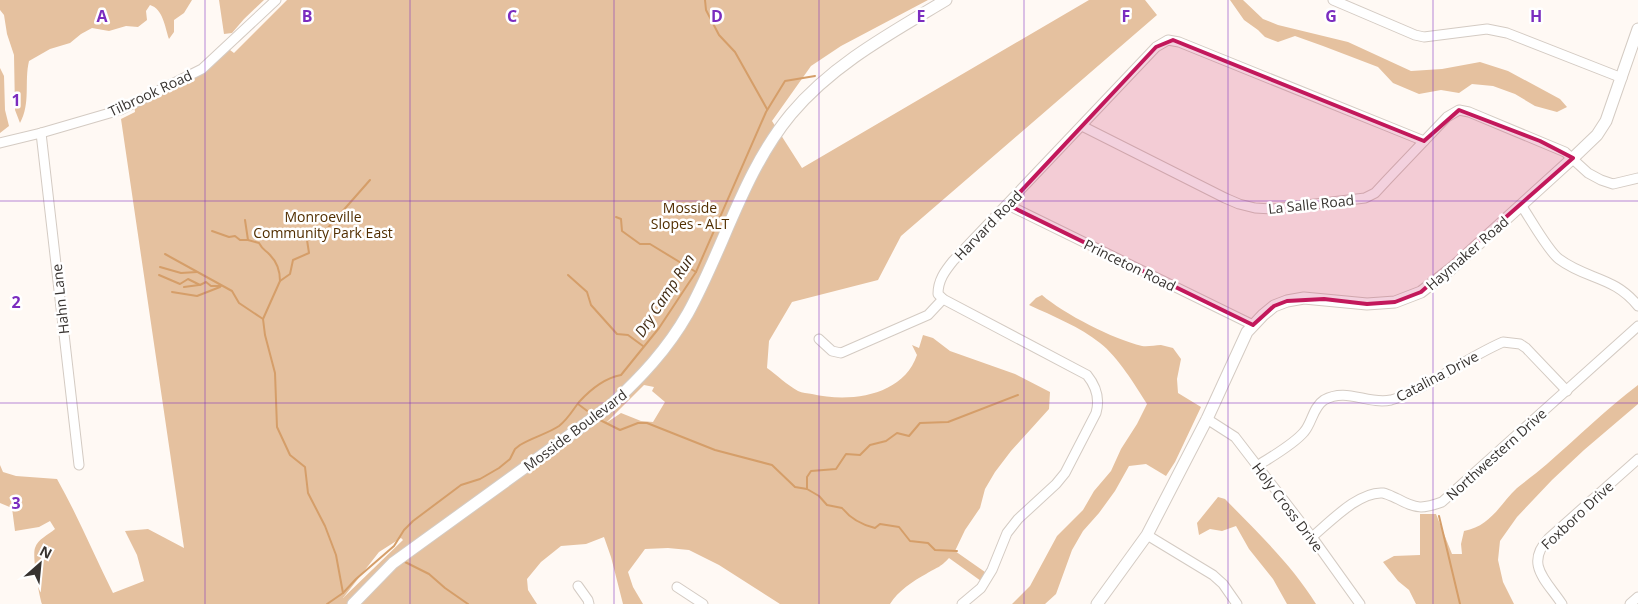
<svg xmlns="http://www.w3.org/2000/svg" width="1638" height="604" font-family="'Open Sans',sans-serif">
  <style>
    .green { fill: #e5c19f; fill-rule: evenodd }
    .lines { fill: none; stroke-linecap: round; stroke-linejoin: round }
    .stream { stroke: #d59e69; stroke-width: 2 }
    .minor-casing { stroke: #d4cbc3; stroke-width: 11 }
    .major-casing { stroke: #d4cbc3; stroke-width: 13 }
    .minor { stroke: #fff; stroke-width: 9 }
    .major { stroke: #fff; stroke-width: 11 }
    .marked { fill: #c2185b; fill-opacity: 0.2; stroke: #c2185b; stroke-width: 4; stroke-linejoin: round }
    .grid { fill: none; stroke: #7b2cbf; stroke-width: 1; stroke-opacity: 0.55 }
    .labels { text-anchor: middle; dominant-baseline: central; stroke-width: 5; stroke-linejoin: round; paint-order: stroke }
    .street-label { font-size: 14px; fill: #373330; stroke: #fff }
    .park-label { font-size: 14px; fill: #512e01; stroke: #fff }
    .water-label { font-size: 15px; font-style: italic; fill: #422b13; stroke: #fff }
    .grid-label { font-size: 16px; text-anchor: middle; font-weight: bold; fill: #7b2cbf; stroke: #fff; stroke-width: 5; stroke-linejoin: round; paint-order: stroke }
  </style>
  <rect width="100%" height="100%" fill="#fff9f4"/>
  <g class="green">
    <path d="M0 0H192L184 13 174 20V32L169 39C165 27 163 9 150 5L146 11 147 20 138 27 126 26 109 31 92 28 81 34 70 43 50 49 29 61C24 82 31 103 20 123L15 110 14 55 7 34 4 15 0 10Z"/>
    <polygon points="219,0 264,0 244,19 232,33 224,34"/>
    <path d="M287 0H928L841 46 811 66 772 121 802 168 1089 0H1145L1157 15 901 236 878 280 792 302 769 341 767 368C777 375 787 385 798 391 802 393 808 393 812 394 850 403 903 396 917 355L912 345 919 348 923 335 933 338 950 351 1015 374 1050 392 1049 409 1011 451 995 472 985 489 980 508 965 530 955 551 985 572 981 581 949 558C940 568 937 567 926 574 913 581 898 591 890 604H780L719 565 689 550 668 548 645 549 628 572 633 587 643 604H623L611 557 604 537 586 544 561 546 541 562 527 579 528 590 537 604H42C39 595 32 556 35 548 38 539 48 535 55 529L50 521 39 527 15 531 12 508 0 503V465L3 472 16 476 57 479C78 516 94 555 113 593L144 581 137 555 125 531 148 529 184 548 121 119 135 112 134 103 202 69 226 47 234 53ZM644 385 654 387 652 391 665 402 653 422 641 421 621 413 606 423ZM401 538 403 540 343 598 379 552Z"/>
    <polygon points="1230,0 1243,0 1263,19 1278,25 1348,42 1411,71 1442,69 1480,62 1508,71 1560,99 1567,107 1557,112 1535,106 1515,94 1493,86 1472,84 1459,93 1441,90 1419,94 1393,83 1378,67 1323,46 1295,36 1278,42 1265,37 1258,30 1244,20"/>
    <polygon points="0,68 4,76 5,110 9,126 0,133"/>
    <path d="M1042 295C1064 314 1113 339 1142 346 1148 347 1155 345 1161 345 1165 346 1169 347 1173 348L1181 359 1177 379 1178 393 1201 407 1175 462 1166 476 1146 464 1129 466 1115 491 1099 513 1083 531 1072 550 1056 594 1045 604H1012L1030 586 1057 536 1083 510 1094 491 1111 471 1121 449 1137 424 1147 404C1135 385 1118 357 1100 343 1080 327 1053 316 1029 305L1036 298Z"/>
    <path d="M1638 385V404L1584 450 1552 480 1517 517 1500 541 1498 560 1503 582 1514 604H1416L1409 590 1398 581 1383 562 1394 556 1420 555V514H1436L1452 554H1462L1461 544 1464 531C1491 526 1500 504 1517 488 1527 480 1538 472 1547 464 1578 437 1606 409 1638 385Z"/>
    <path d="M1218 497 1225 499C1257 532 1292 565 1316 604H1287L1273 579 1249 549 1236 526 1222 531 1210 529 1199 535 1197 523Z"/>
  </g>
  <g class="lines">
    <g class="stream">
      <polyline points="705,0 706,10 719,35 735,52 767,109"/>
      <polyline points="616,217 621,219 622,231 640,244 650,244 696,272"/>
      <path d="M245 220 248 240 259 243C264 252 265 249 270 255 277 262 280 271 280 281"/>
      <polyline points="212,231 229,237 235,236 240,240 248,240"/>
      <polyline points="165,254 232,291 239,303 263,319"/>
      <polyline points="160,267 181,273 197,272"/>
      <polyline points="159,275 180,284 188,279 200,285 206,282 211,286 221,286"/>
      <polyline points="568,275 587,292 591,305 617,334 628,335 643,346"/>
      <polyline points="184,287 199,285"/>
      <polyline points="172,292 197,296 220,287"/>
      <polyline points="578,404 590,413"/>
      <path d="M600 420 620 430 638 423H647L715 450 772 465 795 487 807 489 819 496 827 505 842 508C850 518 862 525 875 528L880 524 899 527 910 541 928 543 935 550 957 551"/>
      <polyline points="807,489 807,477 811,471 836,469 846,454 860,455 870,445 886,441 897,433 909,436 920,423 948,422 1018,395"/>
      <polyline points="1439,516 1460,604"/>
      <polyline points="405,562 429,574 445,588 468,604"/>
      <polyline points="343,593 336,555 325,526 308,493 305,467 290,455 277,427 275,373 265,335 263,319 280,281 290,274 293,260 309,253 307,240 326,230 370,180"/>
      <path d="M327 604 343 593 356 579 394 546 404 530 413 521 461 485 480 479 499 468 510 459 515 449 520 445C533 437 547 434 559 426 568 419 572 411 579 402 590 390 605 378 621 375L659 328 696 272 766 112 785 81 815 76"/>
    </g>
    <g class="minor-casing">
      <g id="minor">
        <polyline points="1333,0 1415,35 1424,37 1487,29 1507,33 1622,78"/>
        <polyline points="1082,126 1225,198 1239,204 1255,208 1273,209 1365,198 1375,193 1388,179 1447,117 1459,110 1469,112 1565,152 1588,173 1601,180 1613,184 1638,178"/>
        <polyline points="41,133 79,465"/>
        <polyline points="0,143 41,133 120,110 202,69 276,0"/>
        <polyline points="1008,205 1253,325"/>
        <path d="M1521 205C1530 218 1548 251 1559 259 1587 280 1614 276 1638 306"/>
        <polyline points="819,339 832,351 841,353 928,315 943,299"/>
        <polyline points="1207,419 1235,437 1312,537 1360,604"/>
        <path d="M1257 466C1271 457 1293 445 1304 432 1312 423 1313 407 1324 400 1347 387 1367 405 1391 400 1407 396 1421 387 1436 379 1458 366 1480 352 1503 342L1520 344 1526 348 1567 391"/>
        <polyline points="1147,535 1213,575 1223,584 1237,604"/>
        <path d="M1312 537C1330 522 1359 491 1383 493 1388 494 1393 497 1398 499 1416 509 1423 509 1442 502L1638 326"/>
        <polyline points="578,586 588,600 589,604"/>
        <polyline points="677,587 703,604"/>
        <path d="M962 604 981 588 992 570 1007 533 1018 519 1056 484 1065 473 1096 413C1100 399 1096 386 1087 375L943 299 938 294C938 280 945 271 953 261L1156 47 1168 40 1179 42 1424 141"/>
        <path d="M1562 604C1546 580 1524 564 1549 538L1638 459"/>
        <polyline points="1630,604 1638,597"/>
      </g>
    </g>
    <g class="major-casing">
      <g id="major">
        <path d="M353 604 393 563 610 406C641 377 667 350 688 313 724 248 743 172 791 114 833 64 891 33 946 0"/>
        <polyline points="1097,604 1147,535 1207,419 1247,332 1263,315 1274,306 1287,301 1304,298 1367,304 1395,302 1421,292 1452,268 1573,158 1597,135 1606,121 1638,29"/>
      </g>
    </g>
    <use href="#minor" class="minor"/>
    <use href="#major" class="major"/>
  </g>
  <path class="marked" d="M1173 40 1424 141 1459 110 1540 141 1573 158 1421 292 1395 302 1367 304 1324 299 1287 301 1274 306 1253 325 1008 205 1156 47Z"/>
  <path class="grid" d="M205 0V604M410 0V604M614 0V604M819 0V604M1024 0V604M1228 0V604M1433 0V604M0 201H1638M0 403H1638"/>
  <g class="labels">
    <g class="street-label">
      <text transform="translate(150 93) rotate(-25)">Tilbrook Road</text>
      <text transform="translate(1311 204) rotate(-6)">La Salle Road</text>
      <text transform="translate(988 225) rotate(-46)">Harvard Road</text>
      <text transform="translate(1467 253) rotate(-41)">Haymaker Road</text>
      <text transform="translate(1130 265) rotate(26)">Princeton Road</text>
      <text transform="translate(60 299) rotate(-96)">Hahn Lane</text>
      <text transform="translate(1437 376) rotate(-28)">Catalina Drive</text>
      <text transform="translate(575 430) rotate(-37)">Mosside Boulevard</text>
      <text transform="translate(1496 454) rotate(-42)">Northwestern Drive</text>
      <text transform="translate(1288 507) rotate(53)">Holy Cross Drive</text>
      <text transform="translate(1577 515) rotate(-43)">Foxboro Drive</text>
    </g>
    <g class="park-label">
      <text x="690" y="207">Mosside<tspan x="690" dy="16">Slopes - ALT</tspan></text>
      <text x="323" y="216">Monroeville<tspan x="323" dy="16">Community Park East</tspan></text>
    </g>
    <g class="water-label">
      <text transform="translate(664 295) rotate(-57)">Dry Camp Run</text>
    </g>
  </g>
  <g class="grid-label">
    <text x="102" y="22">A</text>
    <text x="307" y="22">B</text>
    <text x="512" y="22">C</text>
    <text x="717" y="22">D</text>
    <text x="921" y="22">E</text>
    <text x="1126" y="22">F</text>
    <text x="1331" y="22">G</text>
    <text x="1536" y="22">H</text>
    <text x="16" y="106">1</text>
    <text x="16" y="308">2</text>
    <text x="16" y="509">3</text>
  </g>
  <g transform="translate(40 564) rotate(27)" stroke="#ffffff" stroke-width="4" paint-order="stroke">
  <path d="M0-4L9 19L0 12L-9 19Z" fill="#373330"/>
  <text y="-8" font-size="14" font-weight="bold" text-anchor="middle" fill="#373330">N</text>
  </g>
</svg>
